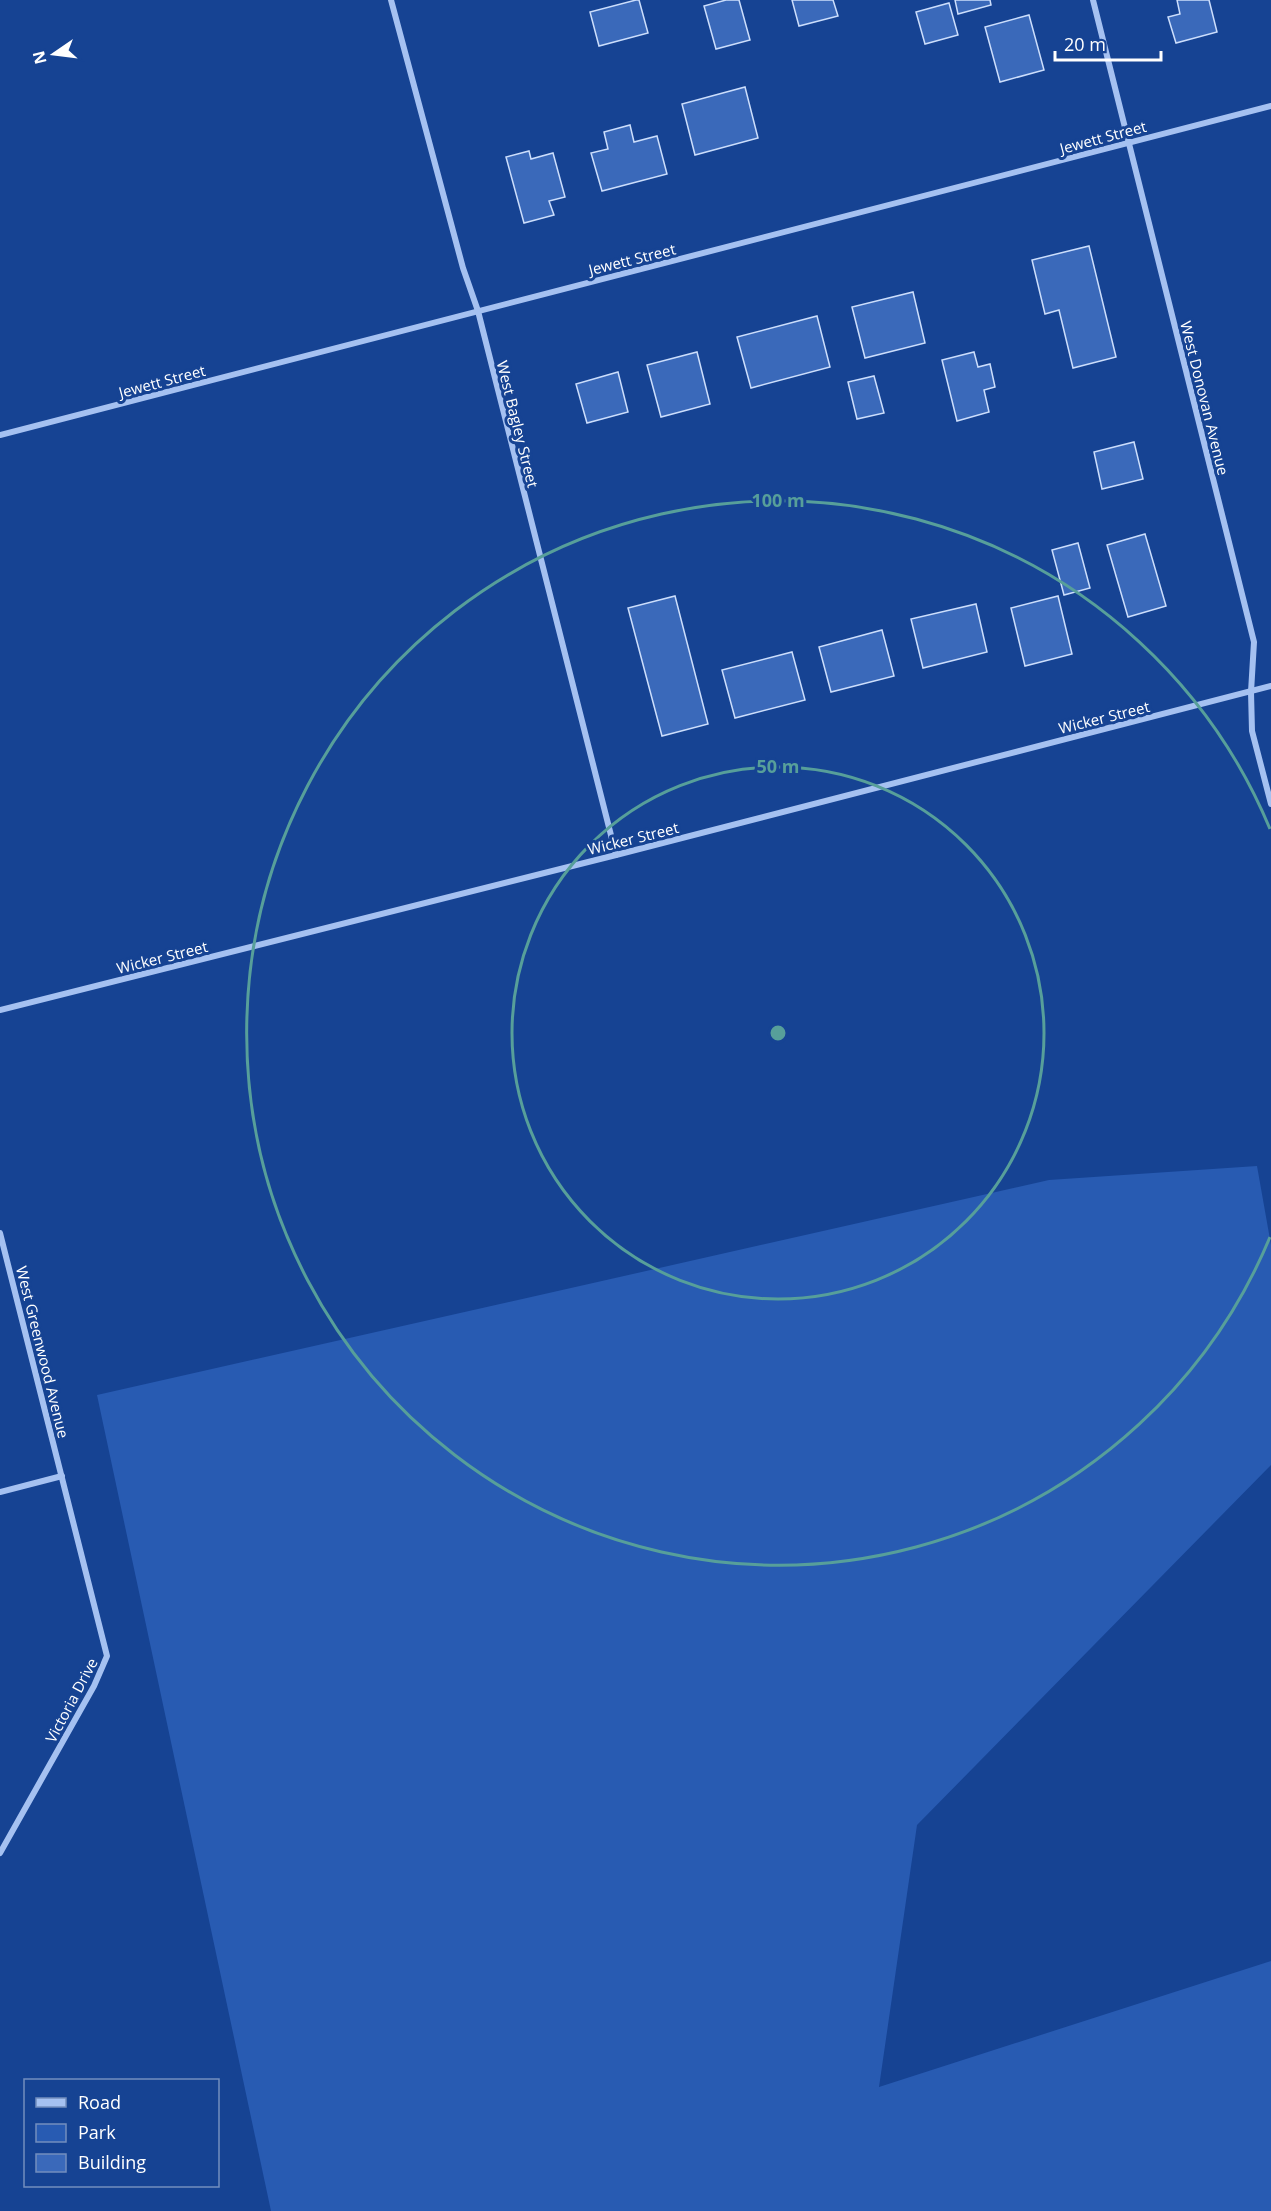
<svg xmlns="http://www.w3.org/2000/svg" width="1271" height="2211" font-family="'Open Sans',sans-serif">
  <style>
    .green { fill: #285bb2 }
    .building { fill: #3a69ba; stroke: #ccdefc; stroke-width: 1.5 }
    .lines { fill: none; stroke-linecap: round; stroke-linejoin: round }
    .street { stroke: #a5c1f1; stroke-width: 6 }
    .ring { fill: none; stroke: #579f9a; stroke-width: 3 }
    .labels { text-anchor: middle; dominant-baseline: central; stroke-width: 6; stroke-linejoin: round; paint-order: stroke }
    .street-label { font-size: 15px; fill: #fff; stroke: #164393 }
    .centre { fill: #579f9a; stroke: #164393; stroke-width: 3 }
    .ring-label { font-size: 18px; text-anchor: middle; font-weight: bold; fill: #579f9a; stroke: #164393; stroke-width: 6; stroke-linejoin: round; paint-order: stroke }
  </style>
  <rect width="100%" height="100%" fill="#164393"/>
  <polygon class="green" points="1257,1166 1271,1245 1271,1465 917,1825 879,2087 1271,1961 1271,2211 271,2211 97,1395 1049,1180"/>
  <g class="building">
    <polygon points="636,0 639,0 648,33 599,46 590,12"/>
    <polygon points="726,0 739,0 750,40 716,49 704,6"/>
    <polygon points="792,0 833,0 838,16 799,26"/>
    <polygon points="955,0 990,0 991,5 958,14"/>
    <polygon points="1177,0 1209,0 1217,32 1176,43 1168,17 1180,14"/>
    <polygon points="949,3 958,35 925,44 916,12"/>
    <polygon points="1029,15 1044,70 1000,82 985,27"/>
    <polygon points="745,87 758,138 695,155 682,104"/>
    <polygon points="630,125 634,142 657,136 667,174 602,191 591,153 608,149 604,132"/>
    <polygon points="529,151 531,159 553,153 565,197 549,201 554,215 524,223 506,157"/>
    <polygon points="1089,246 1116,357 1073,368 1059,310 1045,314 1032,260"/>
    <polygon points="913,292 925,343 865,358 852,307"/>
    <polygon points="817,316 830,367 751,388 737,337"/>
    <polygon points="697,352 710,404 661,417 647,365"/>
    <polygon points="974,352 978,367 990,364 995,387 984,390 989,412 957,421 942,360"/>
    <polygon points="618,372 628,412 587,423 576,384"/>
    <polygon points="874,376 884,413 857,419 848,382"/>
    <polygon points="1134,442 1143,479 1102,489 1094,452"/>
    <polygon points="1145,534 1166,606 1128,617 1107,545"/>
    <polygon points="1078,543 1090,588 1064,595 1052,550"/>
    <polygon points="675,596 708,724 662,736 628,608"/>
    <polygon points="1058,596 1072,654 1025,666 1011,608"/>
    <polygon points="976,604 987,652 923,668 911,619"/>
    <polygon points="882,630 894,676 831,692 819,647"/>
    <polygon points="792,652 805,700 735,718 722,670"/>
  </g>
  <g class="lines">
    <g class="street">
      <polyline points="391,0 463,268 478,311 616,855"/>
      <polyline points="1093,0 1254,642 1251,692 1252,731 1271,804"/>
      <polyline points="0,435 1271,106"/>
      <polyline points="0,1010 616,855 1271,686"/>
      <polyline points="0,1233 107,1656 94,1686 0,1853"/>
      <polyline points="0,1492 62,1476"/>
    </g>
  </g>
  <g class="ring">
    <circle cx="778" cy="1033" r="266"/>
    <path d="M1270 1237A532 532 0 1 1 1270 829"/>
  </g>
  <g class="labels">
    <g class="street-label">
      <text transform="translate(1103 137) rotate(-15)">Jewett Street</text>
      <text transform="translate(632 259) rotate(-14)">Jewett Street</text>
      <text transform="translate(162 381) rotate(-15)">Jewett Street</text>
      <text transform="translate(1205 398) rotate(76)">West Donovan Avenue</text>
      <text transform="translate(518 424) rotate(76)">West Bagley Street</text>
      <text transform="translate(1104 717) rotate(-14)">Wicker Street</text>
      <text transform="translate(633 838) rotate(-14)">Wicker Street</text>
      <text transform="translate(162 957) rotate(-14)">Wicker Street</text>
      <text transform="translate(43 1352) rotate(76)">West Greenwood Avenue</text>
      <text transform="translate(71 1700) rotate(-62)">Victoria Drive</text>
    </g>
  </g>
  <circle cx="778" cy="1033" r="9" class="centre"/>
  <g class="ring-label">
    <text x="778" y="507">100 m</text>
    <text x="778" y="773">50 m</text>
  </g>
  <rect x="24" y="2079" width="195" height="108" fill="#164393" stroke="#738ebe" stroke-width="1.5"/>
  <rect x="36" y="2098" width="30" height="9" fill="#a5c1f1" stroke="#738ebe" stroke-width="1.5"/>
  <text x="78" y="2109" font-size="18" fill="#ffffff">Road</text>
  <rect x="36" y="2124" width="30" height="18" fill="#285bb2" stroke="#738ebe" stroke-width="1.5"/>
  <text x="78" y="2139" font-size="18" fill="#ffffff">Park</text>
  <rect x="36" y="2154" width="30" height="18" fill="#3a69ba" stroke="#738ebe" stroke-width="1.5"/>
  <text x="78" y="2169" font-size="18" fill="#ffffff">Building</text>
  <g transform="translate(54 54) rotate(256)" stroke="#164393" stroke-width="4.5" paint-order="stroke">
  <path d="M0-4.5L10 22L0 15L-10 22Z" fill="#ffffff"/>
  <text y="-9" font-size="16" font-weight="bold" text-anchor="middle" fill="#ffffff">N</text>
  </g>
  <path d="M1055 51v9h106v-9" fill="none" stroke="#ffffff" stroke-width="3"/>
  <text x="1064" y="51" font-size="18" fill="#ffffff" stroke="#164393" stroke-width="4.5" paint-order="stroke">20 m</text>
</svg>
